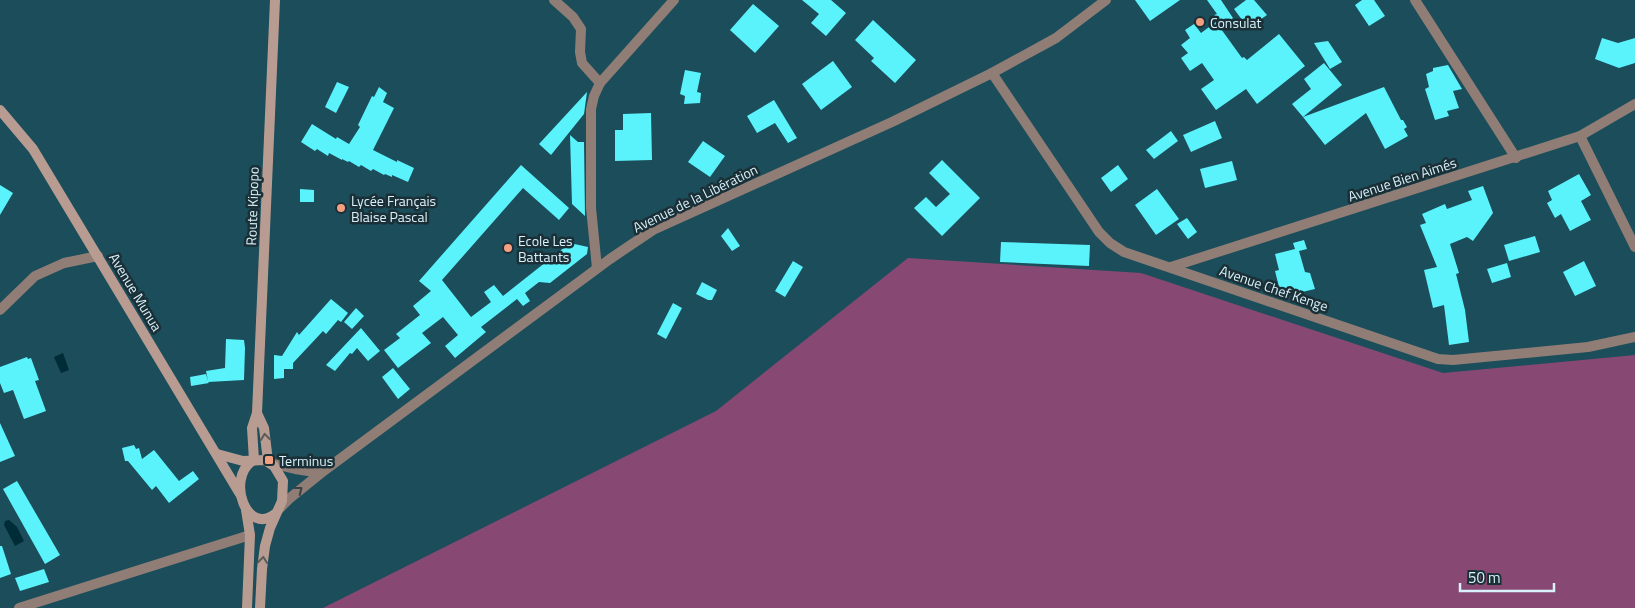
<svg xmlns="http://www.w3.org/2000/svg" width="1635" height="608" font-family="'Titillium Web',sans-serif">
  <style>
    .green { fill: #874973 }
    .water { fill: #002c38 }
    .building { fill: #5af3fc }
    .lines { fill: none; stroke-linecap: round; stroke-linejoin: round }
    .minor { stroke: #907d76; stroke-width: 10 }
    .tertiary { stroke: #907d76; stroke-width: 10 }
    .secondary { stroke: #b99c91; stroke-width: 10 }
    .oneway { stroke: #5a5b5a }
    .oneway2 { stroke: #384246 }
    .poi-dot { fill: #f3a081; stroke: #1b2f36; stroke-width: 2 }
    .labels { text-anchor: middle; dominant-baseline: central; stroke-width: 5; stroke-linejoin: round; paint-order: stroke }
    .poi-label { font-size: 14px; fill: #d8f1fa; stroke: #1b2f36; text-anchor: start }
    .street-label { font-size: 14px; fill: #d8f1fa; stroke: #1b2f36 }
  </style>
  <rect width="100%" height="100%" fill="#1b4d5b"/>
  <polygon class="green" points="908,258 1141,273 1443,373 1635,355 1635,608 323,608 716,411"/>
  <g class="water">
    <polygon points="63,353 69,370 61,373 54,357"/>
    <polygon points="9,520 17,527 24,541 15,546 4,525 5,521"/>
  </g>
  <g class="building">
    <polygon points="802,0 831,0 846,13 826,36 811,23 819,14"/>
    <polygon points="1135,0 1180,0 1150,21"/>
    <polygon points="1207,0 1221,0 1233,18 1222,26 1214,15 1217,14"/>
    <polygon points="1246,0 1254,0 1267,15 1248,28 1234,9"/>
    <polygon points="1362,0 1374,0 1385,16 1369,26 1355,5"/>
    <polygon points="753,4 779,26 755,53 730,30"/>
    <polygon points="873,20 916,60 895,83 871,61 874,58 855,40"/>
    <polygon points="1216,22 1242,58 1244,57 1247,60 1279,34 1305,66 1257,104 1246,89 1216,110 1201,89 1214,80 1202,63 1190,71 1181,58 1188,53 1181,45 1190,38 1185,30 1194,24 1201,33"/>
    <polygon points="1602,38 1618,43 1635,38 1635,63 1619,68 1595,59"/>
    <polygon points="1328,41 1342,62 1330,69 1314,43"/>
    <polygon points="833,61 852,87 821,110 802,84"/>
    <polygon points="1324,63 1342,85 1303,117 1292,104 1311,89 1304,79"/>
    <polygon points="1448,65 1462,89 1453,91 1459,108 1447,111 1449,116 1435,120 1425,89 1429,87 1426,74 1433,71 1433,68"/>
    <polygon points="685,70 701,73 697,92 701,93 700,103 684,104 685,96 680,94"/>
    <polygon points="337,82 349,87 336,113 325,107"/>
    <polygon points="379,87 387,93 383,102 394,108 373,150 397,162 397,160 414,168 408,182 392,175 392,177 385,174 384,175 373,169 371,171 361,165 359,167 349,161 348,162 342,159 342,160 329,153 328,156 317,149 315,151 301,142 312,124 336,139 337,137 349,144 360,127 358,125 372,96 374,97"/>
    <polygon points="1384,87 1401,120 1403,120 1407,127 1404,129 1408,136 1385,149 1366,113 1325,145 1303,117"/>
    <polygon points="587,92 584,114 551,155 539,144"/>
    <polygon points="774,100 797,138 788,143 775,123 757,133 747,116"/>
    <polygon points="651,113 652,160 615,161 615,130 623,130 623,114"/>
    <polygon points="1215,121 1222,138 1191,152 1183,135"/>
    <polygon points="1171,131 1178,141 1154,159 1146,150"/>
    <polygon points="570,135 578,142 584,142 585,216 572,204"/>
    <polygon points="703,141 725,156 710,177 688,162"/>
    <polygon points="942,160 980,198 942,236 914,208 926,197 936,207 950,194 929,173"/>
    <polygon points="1232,161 1237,180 1205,188 1200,169"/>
    <polygon points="521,165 569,208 559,220 523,188 442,280 471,317 491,302 484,292 494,285 503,296 570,243 588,247 587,254 550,283 539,282 525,293 530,301 523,306 517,299 481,327 486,332 455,358 445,346 458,335 443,317 422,333 431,343 398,368 384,350 400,338 396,334 420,315 413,306 431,291 419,281"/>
    <polygon points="1118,165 1128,179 1111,192 1101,178"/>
    <polygon points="1579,174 1591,195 1581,201 1591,220 1570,231 1561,214 1555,218 1547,203 1552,200 1548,191"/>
    <polygon points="0,185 13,193 0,215"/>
    <polygon points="1483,186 1493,213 1473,241 1467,237 1450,244 1459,273 1456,274 1465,310 1469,342 1449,345 1444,305 1433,308 1424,270 1437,267 1420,225 1426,223 1422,214 1445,204 1447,209 1472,200 1468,191"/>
    <polygon points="300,189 314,190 314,202 300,202"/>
    <polygon points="1157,189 1179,219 1156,235 1135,205"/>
    <polygon points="1187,218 1197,232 1188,239 1177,224"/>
    <polygon points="728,228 740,246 732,251 721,236"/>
    <polygon points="1535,236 1540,252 1509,261 1504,245"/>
    <polygon points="1304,240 1307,249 1299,251 1305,272 1310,273 1315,289 1289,295 1288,289 1280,291 1275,271 1279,270 1275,254 1295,249 1293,243"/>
    <polygon points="1001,242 1090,245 1089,266 1000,262"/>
    <polygon points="793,261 803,267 785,297 775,291"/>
    <polygon points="1584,261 1596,286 1575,296 1563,272"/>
    <polygon points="1507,263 1511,277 1492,283 1487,269"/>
    <polygon points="702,282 717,290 712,300 708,300 696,294"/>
    <polygon points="331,299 348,313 341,322 338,320 326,334 323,331 293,363 293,369 284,369 284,378 274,379 274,355 282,356 297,332 299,335"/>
    <polygon points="673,303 682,308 666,339 657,334"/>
    <polygon points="356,308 364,316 352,329 344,322"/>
    <polygon points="361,328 380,351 368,361 357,348 352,354 350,353 335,371 326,365"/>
    <polygon points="226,339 244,340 245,348 244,380 208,382 209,383 191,386 190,377 206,374 208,381 206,371 225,368"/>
    <polygon points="27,357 28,359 31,358 39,380 35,381 46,411 24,419 13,390 4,393 0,383 0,367"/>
    <polygon points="393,368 410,389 398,399 382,377"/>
    <polygon points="0,423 15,456 0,462"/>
    <polygon points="134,445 136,449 139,448 142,459 154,450 179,481 193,471 199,479 169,503 156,486 152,490 128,461 125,461 122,448"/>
    <polygon points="17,481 60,555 45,564 3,489"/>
    <polygon points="0,546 2,546 11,574 0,578"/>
    <polygon points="44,569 49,582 20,591 15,578"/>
  </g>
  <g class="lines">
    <g class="minor">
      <polyline points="554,0 573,17 581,29 580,52 582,63 600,83"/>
      <polyline points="1415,0 1516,158"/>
      <polyline points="992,73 1099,232 1110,243 1124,252 1438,359 1453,360 1588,347 1635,337"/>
      <polyline points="1580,136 1635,247"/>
      <polyline points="1171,267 1580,136 1635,104"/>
      <polyline points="597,268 591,208 591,109 594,96 600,83 674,0"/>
      <polyline points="0,310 35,276 64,263 98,256"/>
      <polyline points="19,608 250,535"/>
    </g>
    <g class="tertiary">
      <polyline points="270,463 295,469 321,473"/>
      <polyline points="279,509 290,498 321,473 610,259 653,230 892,122 992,73 1056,38 1106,0"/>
    </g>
    <g class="secondary">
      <polyline points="0,110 33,149 240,494"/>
      <polyline points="257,413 264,428 268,461"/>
      <polyline points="217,454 243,461 265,460 274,466 283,481 282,501 270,528 265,546 262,569 260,608"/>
      <polyline points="254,460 252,428 257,413 275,0"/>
      <path d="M252 461C226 480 247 536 275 514"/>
      <polyline points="246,510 250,535 247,608"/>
    </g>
  </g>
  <defs><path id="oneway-chevron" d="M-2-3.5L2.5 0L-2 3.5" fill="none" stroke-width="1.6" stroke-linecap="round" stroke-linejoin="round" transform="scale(1.25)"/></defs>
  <g class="oneway">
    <use href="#oneway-chevron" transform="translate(265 437) rotate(-96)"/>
    <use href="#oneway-chevron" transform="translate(263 560) rotate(-83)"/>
  </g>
  <use class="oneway2" href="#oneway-chevron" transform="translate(299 490) rotate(-38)"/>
  <g class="poi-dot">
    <circle cx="1200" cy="22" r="5"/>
    <circle cx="341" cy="208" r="5"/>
    <circle cx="508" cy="248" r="5"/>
    <rect x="264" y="455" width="10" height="10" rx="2.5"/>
  </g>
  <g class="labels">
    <g class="poi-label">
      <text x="1210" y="22">Consulat</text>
      <text x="351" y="200">Lycée Français<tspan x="351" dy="16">Blaise Pascal</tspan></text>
      <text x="518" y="240">Ecole Les<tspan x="518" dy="16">Battants</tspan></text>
      <text x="279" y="460">Terminus</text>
    </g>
    <g class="street-label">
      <text transform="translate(1402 179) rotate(-18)">Avenue Bien Aimés</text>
      <text transform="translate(695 198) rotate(-26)">Avenue de la Libération</text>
      <text transform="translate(252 206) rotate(-88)">Route Kipopo</text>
      <text transform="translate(1274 288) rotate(19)">Avenue Chef Kenge</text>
      <text transform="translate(136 292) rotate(59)">Avenue Munua</text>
    </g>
  </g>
  <path d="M1460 583v8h94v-8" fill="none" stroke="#d8f1fa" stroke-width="2.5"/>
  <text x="1468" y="583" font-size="15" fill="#d8f1fa" stroke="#1b2f36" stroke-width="4" paint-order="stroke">50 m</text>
</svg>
